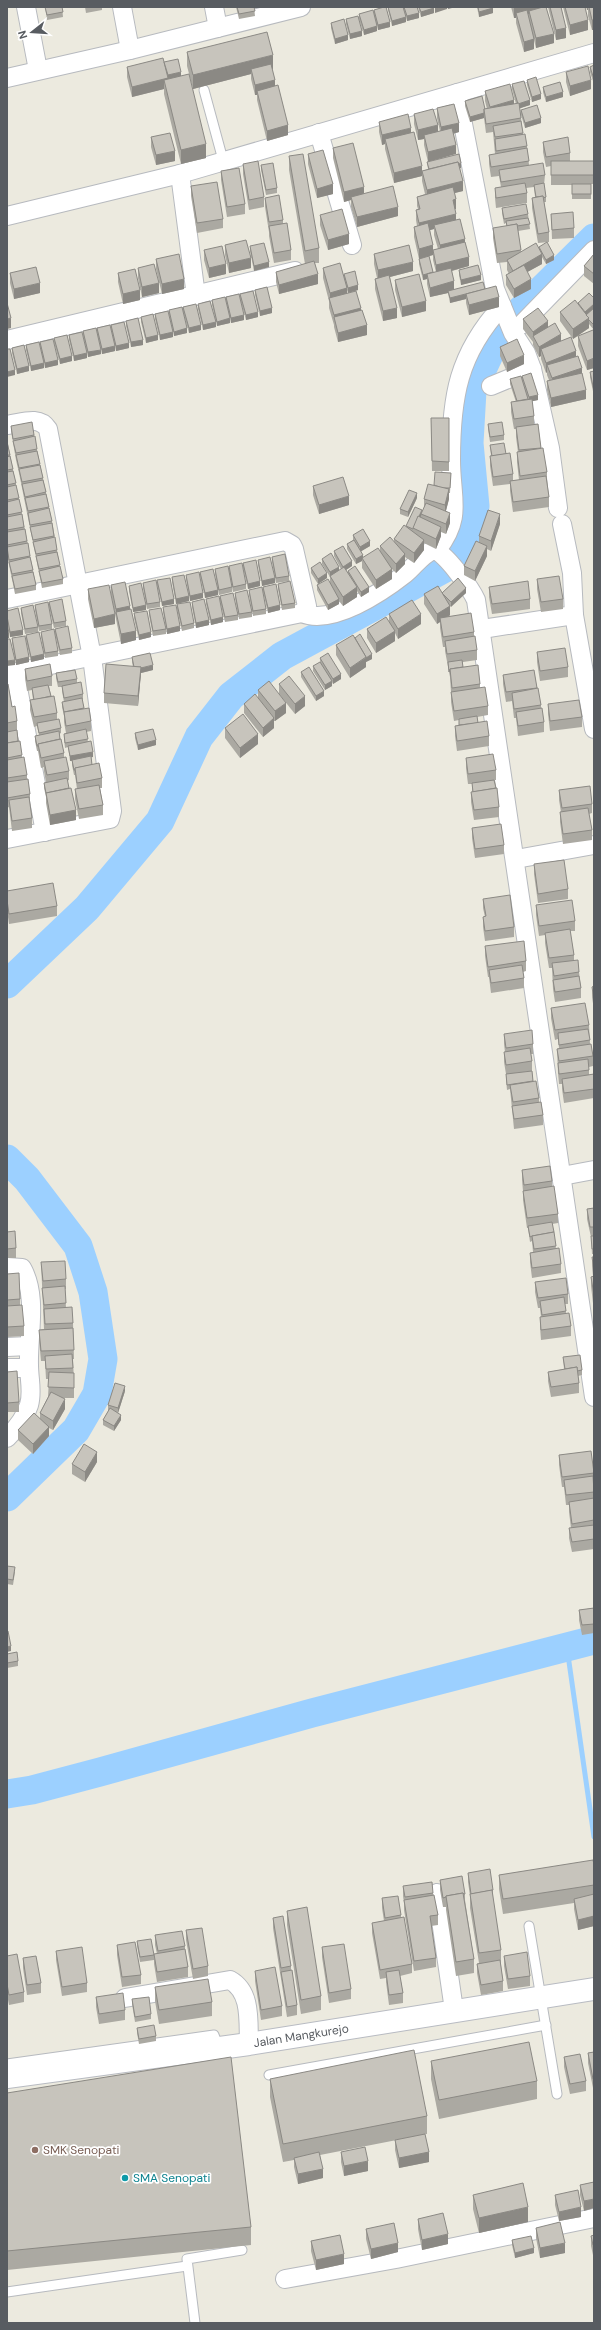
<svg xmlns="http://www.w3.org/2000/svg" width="601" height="2330" font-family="'DM Sans',sans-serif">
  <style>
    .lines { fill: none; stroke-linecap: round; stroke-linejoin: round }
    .stream { stroke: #9cd0ff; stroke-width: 5 }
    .river { stroke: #9cd0ff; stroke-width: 29 }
    .lane-casing { stroke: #b7babf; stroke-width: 11 }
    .street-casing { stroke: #b7babf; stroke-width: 20 }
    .secondary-casing { stroke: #b8bbc2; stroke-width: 24 }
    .lane { stroke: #fff; stroke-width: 9 }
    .street { stroke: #fff; stroke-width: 18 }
    .secondary { stroke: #fff; stroke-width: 22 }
    .wall { fill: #aba9a2; fill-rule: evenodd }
    .shaded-wall { fill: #8b8984 }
    .building { fill: #c7c4bc; stroke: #8b8984 }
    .education-dot { fill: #8d6e63; stroke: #fff; stroke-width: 1.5 }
    .culture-dot { fill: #0f9aa8; stroke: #fff; stroke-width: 1.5 }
    .labels { text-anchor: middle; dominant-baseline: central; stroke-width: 3.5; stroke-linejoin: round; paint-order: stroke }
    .street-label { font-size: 12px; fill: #585c61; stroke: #fff }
    .education-label { font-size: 12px; fill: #785e54; stroke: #fff; text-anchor: start }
    .culture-label { font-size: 12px; fill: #0d838f; stroke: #fff; text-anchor: start }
  </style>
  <rect width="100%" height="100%" fill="#eceadf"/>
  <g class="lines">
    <polyline class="stream" points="567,1648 594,1837"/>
    <g class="river">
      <polyline points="7,984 87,908 160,821 199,737 231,696 282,656 445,568 468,532 475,506 469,443 472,391 500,331 594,238"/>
      <polyline points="7,1159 27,1179 78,1246 93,1292 103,1359 97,1394 76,1430 7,1497"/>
      <polyline points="7,1794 32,1790 100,1772 312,1713 594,1640"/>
    </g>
    <g class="lane-casing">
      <g id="lane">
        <polyline points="204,90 223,160"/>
        <polyline points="529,1926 557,2094"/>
        <polyline points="7,2064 214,2035 219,2048"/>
        <polyline points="269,2075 546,2025"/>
        <polyline points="7,2292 187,2266"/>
        <polyline points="195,2323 187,2259 242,2250"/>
      </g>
    </g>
    <g class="street-casing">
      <g id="street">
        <polyline points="26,7 38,70"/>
        <polyline points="122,7 130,50"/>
        <polyline points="214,7 218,28"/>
        <polyline points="7,78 130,50 301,7"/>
        <polyline points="457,93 495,289 513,333 526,353 532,369 550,448 558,508"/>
        <polyline points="319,133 352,245"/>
        <polyline points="180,174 196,296"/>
        <polyline points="7,216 180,174 594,53"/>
        <polyline points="521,325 594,250"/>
        <polyline points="7,340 295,271"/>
        <polyline points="491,386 532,369"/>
        <path d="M7 425C22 423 39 415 48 429L92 657 112 811 110 819 7 839"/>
        <polyline points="562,524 572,573 574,615 594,729"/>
        <path d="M437 550C463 517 451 499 451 460 451 397 458 354 502 306"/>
        <polyline points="7,599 285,541 292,545 294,549 307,606 302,613 7,674"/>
        <path d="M302 613C332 626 382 592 405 574 414 567 423 553 434 550 445 552 471 589 476 600L594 1397"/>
        <polyline points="482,629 574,615"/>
        <polyline points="15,672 45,832"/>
        <polyline points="516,859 594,845"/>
        <polyline points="562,1176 594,1170"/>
        <path d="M7 1267 22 1268C38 1296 28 1335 29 1365 29 1379 33 1392 29 1405 25 1418 16 1429 7 1438"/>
        <polyline points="7,1347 29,1346"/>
        <polyline points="7,1368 29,1368"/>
        <polyline points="437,1893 454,2010"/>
        <path d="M125 1998 230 1980C252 1992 248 2022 249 2044"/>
        <polyline points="285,2279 396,2259 594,2218"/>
      </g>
    </g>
    <g class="secondary-casing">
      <g id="secondary">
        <path id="s1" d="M7 2077 249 2044 594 1989"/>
      </g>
    </g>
    <use href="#lane" class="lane"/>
    <use href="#street" class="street"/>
    <use href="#secondary" class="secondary"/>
  </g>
  <g class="wall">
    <polygon points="45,7 62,7 63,17 47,20"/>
    <polygon points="85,7 102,7 102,10 86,13"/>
    <polygon points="236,7 254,7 255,16 239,19"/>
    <polygon points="388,7 403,7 406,22 392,26 388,10"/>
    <polygon points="403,7 417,7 419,18 407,21"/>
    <polygon points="418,7 434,7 434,13 421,17"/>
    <polygon points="477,7 493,7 493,13 479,17"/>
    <polygon points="511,7 546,7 554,43 536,48 534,40 534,49 524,52 516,23 516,18 514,18"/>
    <polygon points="548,7 561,7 566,38 556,40"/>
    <polygon points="563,7 585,7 588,30 570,35"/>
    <polygon points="586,7 594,7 592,30 588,16 588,10 587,10"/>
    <polygon points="374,10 390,27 378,30 374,15"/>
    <polygon points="359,14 377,31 364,35 359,19"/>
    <polygon points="346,19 362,36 350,39 346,24"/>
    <polygon points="331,23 348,40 335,44 331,28"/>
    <polygon points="187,52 273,69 272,69 275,86 288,135 267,141 257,100 257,95 255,95 251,79 251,74 193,89 187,66"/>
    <polygon points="164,62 181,76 206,158 181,164 164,94 164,89 132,97 127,77 127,67 164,65"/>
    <polygon points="594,65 594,84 590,72 590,67"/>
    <polygon points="566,72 591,89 570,96 566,82"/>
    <polygon points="527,80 541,99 532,102 527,85"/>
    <polygon points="512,84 530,105 520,108 523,135 527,146 529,165 545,175 544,185 546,197 546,202 544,202 549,232 549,242 538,243 532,208 532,198 535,197 534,187 526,188 527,193 527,203 496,208 495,198 495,188 501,187 499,176 491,177 489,164 489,155 495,154 493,132 486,133 484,118 470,122 465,106 465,101 485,109 487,109 485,101 485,91 514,104 516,104 512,89"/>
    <polygon points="543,87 563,97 546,102 543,92"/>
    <polygon points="437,108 459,132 453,134 428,162 424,145 424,139 418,140 414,124 414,114 438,132 440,131 437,118"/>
    <polygon points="521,110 541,123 525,128 521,115"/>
    <path d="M379 122 411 133 422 171 428 169 427 162 461 168H460L463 191 454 193 456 209H455L456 220 465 242 469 266 452 271 454 289H485L499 307 469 315 466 303V299L450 303 448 293 430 297 427 284V279L423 280 419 264V259L414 237V227L417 226 416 220V210L418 209 417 206V197L425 194 422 181V176L394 183 385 149V144L382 145 379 132ZM434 229V235L438 249 433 250 430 230ZM433 255V260L436 272H433L429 256Z"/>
    <polygon points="151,137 175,161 156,165 151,147"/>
    <polygon points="543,142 570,153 570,161 594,161 594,184 591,184 591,199 572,199 572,185 551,185 551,166 546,167 543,152"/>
    <polygon points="333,148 364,194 398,216 357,227 351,207 351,200 344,202 333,158"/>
    <polygon points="308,154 333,194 317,198 308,164"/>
    <polygon points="289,156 319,248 319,263 315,263 318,284 279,294 276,282 276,272 305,264 289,170"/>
    <polygon points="243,164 264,197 264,207 249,210 243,174"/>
    <polygon points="261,165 277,188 277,193 266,195 261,170"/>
    <polygon points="221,171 245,204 245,214 227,217 221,180"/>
    <polygon points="191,186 223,219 223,228 197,233 191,196"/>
    <polygon points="265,198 283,220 283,224 291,250 291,260 274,263 269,236 269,232 265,207"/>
    <polygon points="594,201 594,209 593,209 593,204"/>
    <polygon points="502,208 528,214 530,229 518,231 521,252 539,250 539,247 554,260 546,264 542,257 542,264 527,272 531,289 514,298 506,285 506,275 509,274 507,270 507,262 497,263 493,238 493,228 506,226 506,223 504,224 502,213"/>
    <polygon points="551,214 574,228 574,238 552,239"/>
    <polygon points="320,215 349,244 328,250 320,225"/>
    <polygon points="225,245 251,268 229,273 225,255"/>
    <polygon points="250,246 269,267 254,271 250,251"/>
    <polygon points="204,250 226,274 209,278 204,260"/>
    <polygon points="374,254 413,271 390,277 397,318 383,321 375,289 375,279 377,278 374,264"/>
    <polygon points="594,254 594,284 584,276 584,266"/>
    <polygon points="156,259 184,289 162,294 156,269"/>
    <polygon points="138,268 159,293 142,297 138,278"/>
    <polygon points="323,268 344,277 344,274 358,290 348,293 347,290 347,293 361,310 367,335 338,342 334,327 334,325 329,308 329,301 323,278"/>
    <polygon points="459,270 481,280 461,285 459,275"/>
    <polygon points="10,273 40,293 14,299 10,283"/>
    <polygon points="118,273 140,300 123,304 118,282"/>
    <polygon points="395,280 426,311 402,317 395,290"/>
    <polygon points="255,290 272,313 260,316 255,295"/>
    <polygon points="240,294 258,317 246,320 240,299"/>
    <polygon points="226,297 244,320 231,323 226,302"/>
    <polygon points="594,298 594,330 589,324 589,328 573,339 560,321 560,312 578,303"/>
    <polygon points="212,300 230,323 217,326 212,305"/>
    <polygon points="198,304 216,327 203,330 198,309"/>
    <polygon points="183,307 201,330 189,333 183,312"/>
    <polygon points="169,310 187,333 174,336 169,315"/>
    <polygon points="155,314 173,337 160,340 155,319"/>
    <polygon points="141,317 158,340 146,343 141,322"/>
    <polygon points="523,319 548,327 561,341 576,356 582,373 586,399 551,407 547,390 547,381 549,380 547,375 547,372 546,373 541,359 541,356 539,357 533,345 533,342 523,329"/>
    <polygon points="126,321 143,345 131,347 126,326"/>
    <polygon points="111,325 129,348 116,351 111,330"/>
    <polygon points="97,328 115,351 102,354 97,333"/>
    <polygon points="83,331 101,354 88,357 83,336"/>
    <polygon points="594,333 594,368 587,370 578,346 578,336"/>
    <polygon points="69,335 87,358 74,361 69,340"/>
    <polygon points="54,338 72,361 60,364 54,343"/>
    <polygon points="40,342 58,365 45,368 40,347"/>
    <polygon points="26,345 44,368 31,371 26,350"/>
    <polygon points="500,347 524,364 507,372 500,356"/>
    <polygon points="12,348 29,371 17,374 12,353"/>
    <polygon points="594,371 594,396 590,377 590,372"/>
    <polygon points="522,376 538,400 532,401 534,416 534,424 538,424 541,449 547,472 547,478 549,497 549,507 513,512 510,491 510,484 493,486 490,466 490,456 491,456 490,445 506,454 513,474 513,480 519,480 517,462 517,452 518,452 516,437 516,429 514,429 511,412 511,402 516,402 510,384 510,379 522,379"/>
    <polygon points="431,418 449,418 449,471 432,471"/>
    <polygon points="488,424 504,435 504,440 490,442 488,429"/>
    <polygon points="11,426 34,435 52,521 60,567 63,579 63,584 42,588 19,473 16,460 11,431"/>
    <polygon points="7,439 36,585 36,590 15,594 7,555"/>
    <polygon points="451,473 450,493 449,493 449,499 446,511 450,523 446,534 441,532 441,536 436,549 424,543 424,550 414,563 405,557 405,564 396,573 392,569 392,579 376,589 362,568 362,561 356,564 347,549 347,544 353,540 353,535 370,546 361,551 363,557 380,551 380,546 394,542 394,539 406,527 406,526 422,513 424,508 424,499 434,485"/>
    <polygon points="313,486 349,505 319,514 313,495"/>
    <polygon points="417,498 408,517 400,514 400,509"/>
    <polygon points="500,524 491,551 487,549 487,556 475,581 464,575 464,566 479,542 479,536"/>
    <polygon points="334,551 352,566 346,570 348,573 348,571 369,592 361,597 357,591 357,597 343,606 339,601 339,604 328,610 317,590 317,585 330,582 330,577 322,564 322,559 339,571 341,569 334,556"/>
    <polygon points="272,557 289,576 289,581 276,583 272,562"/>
    <polygon points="258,560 275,583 262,586 258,565"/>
    <polygon points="243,563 260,586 248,589 243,568"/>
    <polygon points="229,566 246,584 246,589 233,592 229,571"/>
    <polygon points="311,568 327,578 318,584 311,573"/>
    <polygon points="215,569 232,587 232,592 219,595 215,574"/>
    <polygon points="200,572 218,595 205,598 200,576"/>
    <polygon points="186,575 203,598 190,601 186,579"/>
    <polygon points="172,577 189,601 176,604 172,582"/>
    <polygon points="537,579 563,599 563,609 541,612 537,589"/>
    <polygon points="157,580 174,604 162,606 157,585"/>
    <polygon points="143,583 160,602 160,607 147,609 143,588"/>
    <polygon points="278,584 295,603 295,608 282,610 278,589"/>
    <polygon points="111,585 130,609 136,640 121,644 111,594"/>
    <polygon points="129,586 146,610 133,612 129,591"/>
    <polygon points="263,587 280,610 268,613 263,592"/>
    <polygon points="489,587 530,599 530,609 492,614 489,597"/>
    <polygon points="88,589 115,624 94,628 88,599"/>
    <polygon points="249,590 266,609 266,614 253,616 249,595"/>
    <polygon points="235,593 252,612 252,617 239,619 235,598"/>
    <polygon points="442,593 466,593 450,607 450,615 449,617 474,632 474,636 477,650 477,660 463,662 463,667 480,684 480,688 488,706 488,715 477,717 478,723 489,736 489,746 457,751 455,736 455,726 459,725 459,720 454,721 451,702 451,692 450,677 445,651 445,647 443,647 440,628 440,622 437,624 424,604 424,594"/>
    <polygon points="220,596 238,615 238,620 225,622 220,601"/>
    <polygon points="206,599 223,622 211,625 206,604"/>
    <polygon points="49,602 66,621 66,626 54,628 49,607"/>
    <polygon points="192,602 209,625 196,628 192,607"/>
    <polygon points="177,604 194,623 194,628 182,631 177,609"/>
    <polygon points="35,605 52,624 52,629 39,631 35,610"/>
    <polygon points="163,607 180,631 167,634 163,612"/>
    <polygon points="21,608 38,627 38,632 25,634 21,613"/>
    <polygon points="149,610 166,629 166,634 153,636 149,615"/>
    <polygon points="7,611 23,635 10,637 7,621"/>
    <polygon points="134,613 151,637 139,640 134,618"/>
    <polygon points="389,614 421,624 398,639 395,633 395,641 376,653 367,638 367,629 389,622"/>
    <polygon points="55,629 72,648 72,653 60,655 55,634"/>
    <polygon points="41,632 58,651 58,656 45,658 41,637"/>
    <polygon points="26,635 44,659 31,662 26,640"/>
    <polygon points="12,638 29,662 16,665 12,643"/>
    <polygon points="355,638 372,659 366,662 366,667 350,678 336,655 336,645"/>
    <polygon points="537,652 568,667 568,677 540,681 537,662"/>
    <polygon points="132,657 153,670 141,673 138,706 104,703 104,693 133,667 132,662"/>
    <polygon points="320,658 341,679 333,684 332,682 332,686 325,690 313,671 313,666 320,663"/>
    <polygon points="25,669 52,676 52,686 49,686 51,696 57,713 57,720 61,728 61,733 59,734 64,753 64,758 69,771 69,780 67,781 76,820 50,825 46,803 46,797 44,788 44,783 46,782 44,771 44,767 41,768 38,751 37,751 35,741 35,736 39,735 37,726 34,727 30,710 30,700 33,700 32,690 27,691 25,678"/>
    <polygon points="534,670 537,689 541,705 541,708 544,722 544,732 518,736 516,718 514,718 512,701 506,702 503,684 503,675"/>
    <polygon points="301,672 324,696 316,701 301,677"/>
    <polygon points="56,673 77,679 77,683 83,694 83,699 82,700 84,708 91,721 91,731 86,732 88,742 93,757 91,757 92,765 102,778 102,788 100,788 103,805 103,815 79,819 75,799 75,789 77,789 75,775 74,775 72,765 72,761 70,761 68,747 65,748 64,739 64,734 66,733 64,722 64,716 62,707 62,702 64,702 62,691 62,687 58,687 56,678"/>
    <polygon points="279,684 305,706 295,714 279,694"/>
    <polygon points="7,685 12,707 17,721 17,731 22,757 27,775 27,779 30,794 30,804 32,818 32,828 12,831 9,807 7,808"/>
    <polygon points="258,690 286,713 275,721 274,721 274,728 263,737 244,713 244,704 258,698"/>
    <polygon points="548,704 582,717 582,727 550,731 548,714"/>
    <polygon points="225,728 258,744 240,758 225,738"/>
    <polygon points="135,733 156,745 138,750 135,738"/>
    <polygon points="466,758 496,770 496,780 495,780 499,807 499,817 474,820 471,802 471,792 472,792 472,784 468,784 466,768"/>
    <polygon points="559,790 592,804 592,813 589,814 592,830 592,840 563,844 560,822 560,812 561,812 559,800"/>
    <polygon points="472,828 504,845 504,854 475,858 472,838"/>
    <polygon points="534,864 568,889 568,899 538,903 534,874"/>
    <polygon points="7,891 57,906 57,916 9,924 7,910"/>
    <polygon points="483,899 514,927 514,937 485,941 483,927 483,917 485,917 483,908"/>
    <polygon points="536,905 575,921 575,931 570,931 574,955 574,960 579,972 581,988 581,998 555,1002 553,989 552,968 549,968 545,943 545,935 539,936 536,915"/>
    <polygon points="485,946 526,961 526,971 523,972 524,978 524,988 491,993 489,977 488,977 485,956"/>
    <polygon points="594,986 594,1010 592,997 592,987"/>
    <polygon points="551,1008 589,1025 590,1044 593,1056 593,1066 589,1067 589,1075 594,1074 594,1098 564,1103 562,1089 562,1084 559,1084 558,1073 557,1049 559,1048 558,1039 555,1040 551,1018"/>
    <polygon points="504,1034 533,1044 533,1054 531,1054 532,1061 532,1071 533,1081 539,1098 539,1103 543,1115 543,1125 514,1129 510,1089 507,1090 506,1079 506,1074 504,1062 504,1052 505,1052 504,1044"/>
    <polygon points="522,1170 552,1181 552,1187 558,1214 558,1223 552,1224 556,1249 561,1264 561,1273 532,1278 530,1262 530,1253 533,1252 532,1241 530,1242 528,1228 527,1228 523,1200 523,1191 522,1180"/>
    <polygon points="594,1208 594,1254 592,1254 591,1237 587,1219 587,1209"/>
    <polygon points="7,1232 16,1248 16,1258 7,1258"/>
    <polygon points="592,1257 594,1257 594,1312 591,1286 591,1277 593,1276 592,1267"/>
    <polygon points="41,1262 66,1279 66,1289 65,1289 66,1308 73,1323 74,1359 73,1359 74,1383 74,1398 62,1398 65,1409 53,1430 49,1428 49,1436 33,1454 18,1440 18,1430 40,1419 40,1413 48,1397 49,1379 46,1379 45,1361 41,1361 39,1340 39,1330 44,1329"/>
    <polygon points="7,1274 20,1299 20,1305 24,1326 24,1336 7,1337"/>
    <polygon points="535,1282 568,1294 568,1304 565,1304 566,1313 571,1326 571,1336 541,1340 540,1327 540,1317 541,1317 540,1308 538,1308 535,1292"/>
    <polygon points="563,1357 582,1370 582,1375 578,1376 579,1383 579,1393 551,1397 548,1381 548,1372 564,1369"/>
    <polygon points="7,1372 19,1402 19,1412 7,1412"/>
    <polygon points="125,1391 118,1413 116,1412 121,1420 114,1431 103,1425 103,1420 109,1410 108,1410 108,1405"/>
    <polygon points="559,1455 594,1471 594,1549 572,1552 569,1538 569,1528 571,1528 569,1512 569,1505 566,1505 564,1487 562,1487 559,1465"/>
    <polygon points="97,1462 85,1482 72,1474 72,1464"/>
    <polygon points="7,1566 15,1572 13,1585 7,1584"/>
    <polygon points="594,1608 594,1633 582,1635 579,1620 579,1610"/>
    <polygon points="7,1654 18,1661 18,1666 7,1668"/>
    <polygon points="594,1865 594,1926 578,1930 574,1909 574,1903 503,1914 499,1889 499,1875"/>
    <polygon points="468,1873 493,1890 493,1900 501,1950 501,1965 503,1981 503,1991 481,1995 477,1973 477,1964 479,1963 470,1908 470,1896 468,1882"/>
    <polygon points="440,1880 465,1894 465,1900 474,1959 474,1973 456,1976 446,1910 446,1907 443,1907 440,1890"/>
    <polygon points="403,1886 433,1893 438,1915 438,1925 431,1926 436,1958 436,1967 414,1971 404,1910 404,1903 403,1896"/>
    <polygon points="382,1898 401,1915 401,1918 412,1964 412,1973 400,1976 403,1993 403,2003 389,2005 386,1982 386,1978 380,1979 372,1933 372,1923 384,1921 382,1908"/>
    <polygon points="287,1911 321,1996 321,2010 301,2014 287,1925"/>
    <polygon points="273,1918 291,1966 291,1970 297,2005 297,2015 287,2017 273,1928"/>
    <polygon points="186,1930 208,1966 208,1976 193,1979 186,1940"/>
    <polygon points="155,1935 185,1946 185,1949 188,1967 188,1977 157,1982 154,1964 154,1954 157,1954 155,1945"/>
    <polygon points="137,1941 154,1955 154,1960 140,1962 137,1946"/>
    <polygon points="117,1945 141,1975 141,1984 122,1987 117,1955"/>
    <polygon points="322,1947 351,1989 351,1999 329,2003 322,1957"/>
    <polygon points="56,1951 87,1983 87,1992 62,1996 56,1960"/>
    <polygon points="7,1956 24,1992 24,2002 9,2005 7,1994"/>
    <polygon points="504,1956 530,1976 530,1986 508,1989 504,1966"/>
    <polygon points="23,1958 41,1983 41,1993 27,1995 23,1968"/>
    <polygon points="255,1971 282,2006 282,2016 261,2020 255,1981"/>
    <polygon points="155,1987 212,2002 212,2016 159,2024 155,2001"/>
    <polygon points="96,1997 125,2010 125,2020 99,2024 96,2007"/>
    <polygon points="132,1999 151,2014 151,2019 135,2022 132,2004"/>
    <polygon points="137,2028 156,2036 156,2041 139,2044 137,2033"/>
    <polygon points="594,2052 594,2088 593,2088 588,2063 588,2053"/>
    <polygon points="564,2057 586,2081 586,2091 570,2094 564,2067"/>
    <polygon points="431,2061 537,2081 537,2099 439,2119 431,2079"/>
    <polygon points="270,2079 427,2116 427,2134 425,2134 429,2162 399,2168 395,2150 395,2140 407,2138 320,2155 323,2178 298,2184 294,2167 294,2160 283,2162 270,2097"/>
    <polygon points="7,2093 251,2227 251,2245 7,2270"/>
    <polygon points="341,2152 368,2171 344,2176 341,2162"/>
    <polygon points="594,2182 584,2211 580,2195 580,2185"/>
    <polygon points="473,2195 528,2222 479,2233 473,2209"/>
    <polygon points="555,2195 581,2217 559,2221 555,2205"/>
    <polygon points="418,2219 448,2244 422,2250 418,2229"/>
    <polygon points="536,2228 565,2253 540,2258 536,2238"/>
    <polygon points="366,2229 398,2252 371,2259 366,2239"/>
    <polygon points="594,2235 594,2255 593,2255 591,2246 591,2236"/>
    <polygon points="512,2240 534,2253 515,2258 512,2245"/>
    <polygon points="311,2241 344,2264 316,2270 311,2251"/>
  </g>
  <g class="shaded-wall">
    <polygon points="438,7 447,7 447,9 435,13 435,8"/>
    <polygon points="448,7 456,7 448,9"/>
    <polygon points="519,7 546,7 529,11 529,14 517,17 516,13 516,18 514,18 514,8"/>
    <rect x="587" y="7" width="1" height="3"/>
    <polygon points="434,8 434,13 421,17 421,12"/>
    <polygon points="493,8 493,13 479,17 479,12"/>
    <polygon points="419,13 419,18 407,21 407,16"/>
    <polygon points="406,17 406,22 392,26 392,21"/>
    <polygon points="588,20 588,30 570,35 570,25"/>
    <rect x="592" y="20" width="2" height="10"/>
    <polygon points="390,22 390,27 378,30 378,25"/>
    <polygon points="377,26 377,31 364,35 364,30"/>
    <polygon points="566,28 566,38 556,40 556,30"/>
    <polygon points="362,31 362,36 350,39 350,34"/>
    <polygon points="554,34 554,43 536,48 536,38"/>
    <polygon points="348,35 348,40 335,44 335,39"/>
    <polygon points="534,39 534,49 524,52 524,42"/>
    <polygon points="273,55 273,69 253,74 251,69 251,74 193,89 193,75"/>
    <polygon points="181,72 181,77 164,80 164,89 132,97 132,87 168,78 168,75"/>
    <polygon points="275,80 275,90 257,91 257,95 255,95 255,85"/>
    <polygon points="591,80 591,89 570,96 570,86"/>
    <polygon points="563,92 563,97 546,102 546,97"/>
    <polygon points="541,94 541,99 532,102 532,97"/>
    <polygon points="514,100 514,110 490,117 490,107"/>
    <polygon points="530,100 530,105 518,109 518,104"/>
    <polygon points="484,113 484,118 470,122 470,117"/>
    <polygon points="541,118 541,123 525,128 525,123"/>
    <polygon points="459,123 459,132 441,137 441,127"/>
    <polygon points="288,125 288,135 267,141 267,131"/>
    <polygon points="438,125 438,135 424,135 424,139 418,140 418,130"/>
    <polygon points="411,128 411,137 385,139 385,144 382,145 382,135"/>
    <polygon points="206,144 206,158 181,164 181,150"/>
    <polygon points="456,145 456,154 428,162 428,152"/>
    <polygon points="175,151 175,161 156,165 156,155"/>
    <polygon points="461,163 461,168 430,176"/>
    <polygon points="422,166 422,176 394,183 394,173"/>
    <polygon points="463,181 463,191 427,200 427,190"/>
    <polygon points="333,184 333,194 317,198 317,189"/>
    <polygon points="364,187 364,197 351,197 351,200 344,202 344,192"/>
    <polygon points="456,199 456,209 453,210 453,200"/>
    <polygon points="398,207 398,216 357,227 357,217"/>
    <polygon points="456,214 456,224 434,225 434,229 419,233 419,223"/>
    <polygon points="349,234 349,244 328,250 328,240"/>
    <polygon points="465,239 465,248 440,255 440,245"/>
    <polygon points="433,245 433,255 419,259 419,249"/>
    <polygon points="542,254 542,264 513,280 513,271"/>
    <polygon points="554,255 554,260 546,264 546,260"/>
    <polygon points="469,257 469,266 436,275 436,265"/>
    <polygon points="251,258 251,268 229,273 229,263"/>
    <polygon points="269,262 269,267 254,271 254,266"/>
    <polygon points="413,262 413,271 378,280 378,270"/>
    <polygon points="226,264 226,274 209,278 209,268"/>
    <polygon points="318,274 318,284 279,294 279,285"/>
    <polygon points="427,274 427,279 423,280 423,275"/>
    <polygon points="481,275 481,280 461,285 461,280"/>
    <polygon points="184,279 184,289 162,294 162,284"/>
    <polygon points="531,279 531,289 514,298 514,289"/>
    <polygon points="454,281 454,291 448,291 448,293 430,297 430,288"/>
    <polygon points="40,283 40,293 14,299 14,289"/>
    <polygon points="159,283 159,293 142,297 142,287"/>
    <polygon points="358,285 358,290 348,293 348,288"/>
    <polygon points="347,288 347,298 330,300 330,293"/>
    <polygon points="140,290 140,300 123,304 123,294"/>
    <polygon points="466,294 466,299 450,303 450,298"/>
    <polygon points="499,297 499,307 469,315 469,305"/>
    <polygon points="426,301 426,311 402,317 402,307"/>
    <polygon points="594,304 594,309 585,317 585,312"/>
    <polygon points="272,308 272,313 260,316 260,311"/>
    <polygon points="361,308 361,317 334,317 334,325 334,315"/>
    <polygon points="397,308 397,318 383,321 383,311"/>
    <polygon points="258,312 258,317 246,320 246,315"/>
    <polygon points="244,315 244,320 231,323 231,318"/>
    <polygon points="11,318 11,328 7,329 7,319"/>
    <polygon points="230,318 230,323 217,326 217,322"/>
    <polygon points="589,318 589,328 573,339 573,329"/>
    <polygon points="548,321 548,331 533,336 533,342 533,332"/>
    <polygon points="216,322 216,327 203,330 203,325"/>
    <polygon points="201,325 201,330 189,333 189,328"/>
    <polygon points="367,325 367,335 338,342 338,333"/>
    <polygon points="187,328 187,333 174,336 174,332"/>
    <polygon points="173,332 173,337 160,340 160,335"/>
    <polygon points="561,334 561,344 541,349 541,356 539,357 539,347"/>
    <polygon points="158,335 158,340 146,343 146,338"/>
    <polygon points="143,340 143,345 131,347 131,342"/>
    <polygon points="129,343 129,348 116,351 116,346"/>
    <polygon points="115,346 115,351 102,354 102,349"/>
    <polygon points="101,350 101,354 88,357 88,352"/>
    <polygon points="576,351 576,360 547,365 547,372 546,373 546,363"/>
    <polygon points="87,353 87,358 74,361 74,356"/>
    <polygon points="524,355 524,364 507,372 507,363"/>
    <polygon points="72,356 72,361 60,364 60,359"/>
    <polygon points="594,358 594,368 587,370 587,361"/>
    <polygon points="58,360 58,365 45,368 45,363"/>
    <polygon points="44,363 44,368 31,371 31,366"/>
    <polygon points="29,366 29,371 17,374 17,369"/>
    <polygon points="582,368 582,378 552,388 552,378"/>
    <polygon points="15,370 15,375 7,377 7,372"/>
    <polygon points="586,390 586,399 551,407 551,398"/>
    <polygon points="538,395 538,400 529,402 529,397"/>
    <polygon points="449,489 449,499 445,514 445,505"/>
    <polygon points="417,493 417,498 408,517 408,512"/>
    <polygon points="349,496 349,505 319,514 319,505"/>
    <polygon points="422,510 421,516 415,529 413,528"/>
    <polygon points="450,513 450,523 446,534 446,524"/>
    <polygon points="500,514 500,524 491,551 491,541"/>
    <polygon points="441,527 441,536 436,549 436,539"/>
    <polygon points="424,540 424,550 414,563 414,553"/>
    <polygon points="370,541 370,546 360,552 360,547"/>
    <polygon points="487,546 487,556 475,581 475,571"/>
    <polygon points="405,554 405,564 396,573 396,564"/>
    <polygon points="363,555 363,560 362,558 362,561 356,564 356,559"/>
    <polygon points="352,561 352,566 343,572 343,567"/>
    <polygon points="339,567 339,572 330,577 330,572"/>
    <polygon points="392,569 392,579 376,589 376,580"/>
    <polygon points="327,573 327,578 318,584 318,579"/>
    <polygon points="275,578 275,583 262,586 262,581"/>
    <polygon points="260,581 260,586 248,589 248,584"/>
    <polygon points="357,587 357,597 343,606 343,597"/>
    <polygon points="369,587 369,592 361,597 361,592"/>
    <polygon points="466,588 466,593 451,607 451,602"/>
    <polygon points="218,590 218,595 205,598 205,593"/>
    <polygon points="203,593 203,598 190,601 190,596"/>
    <polygon points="189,596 189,601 176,604 176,599"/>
    <polygon points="174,599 174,604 162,606 162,602"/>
    <polygon points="339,599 339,604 328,610 328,605"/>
    <polygon points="146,605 146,610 133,612 133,608"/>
    <polygon points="280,605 280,610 268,613 268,608"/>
    <polygon points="130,606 130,616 116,612 116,619 116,609"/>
    <polygon points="450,606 450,615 440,622 440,618 440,622 437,624 437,614"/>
    <polygon points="115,614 115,624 94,628 94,619"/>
    <polygon points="421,614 421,624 398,639 398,629"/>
    <polygon points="223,617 223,622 211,625 211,620"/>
    <polygon points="209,620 209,625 196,628 196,623"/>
    <polygon points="180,626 180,631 167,634 167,629"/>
    <polygon points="23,630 23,635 10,637 10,632"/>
    <polygon points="136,631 136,640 121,644 121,634"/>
    <polygon points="395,631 395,641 376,653 376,643"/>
    <polygon points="151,632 151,637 139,640 139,635"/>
    <rect x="7" y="633" width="2" height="5"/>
    <polygon points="44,654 44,659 31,662 31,657"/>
    <polygon points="372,654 372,659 366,662 366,667 350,678 350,668"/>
    <polygon points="29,657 29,662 16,665 16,660"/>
    <polygon points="15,660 15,665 7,666 7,661"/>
    <polygon points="153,665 153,670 141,673 138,706 138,696 135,670"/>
    <polygon points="341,674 341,679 333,684 333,679"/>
    <polygon points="332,681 332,686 325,690 325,685"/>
    <polygon points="324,691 324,696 316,701 316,696"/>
    <polygon points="305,696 305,706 295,714 295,704"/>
    <polygon points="286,703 286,713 275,721 275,711"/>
    <polygon points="274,718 274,728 263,737 263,728"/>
    <polygon points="258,734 258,744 240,758 240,748"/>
    <polygon points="156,740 156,745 138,750 138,745"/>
    <polygon points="93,752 93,757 70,761 70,756"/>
    <polygon points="76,810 76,820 50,825 50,815"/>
    <polygon points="125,1386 125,1391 118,1413 118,1408"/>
    <polygon points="65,1399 65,1409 53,1430 53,1421"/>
    <polygon points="121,1415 121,1420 114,1431 114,1426"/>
    <polygon points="49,1427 49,1436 33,1454 33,1444"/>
    <polygon points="97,1452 97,1462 85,1482 85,1472"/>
    <polygon points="11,1646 11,1651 7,1652 7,1647"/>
    <polygon points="594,1916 594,1926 578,1930 578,1920"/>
    <polygon points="429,2152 429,2162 399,2168 399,2158"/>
    <polygon points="368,2161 368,2171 344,2176 344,2166"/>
    <polygon points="323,2169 323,2178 298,2184 298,2174"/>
    <polygon points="594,2199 594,2208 584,2211 584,2201"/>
    <polygon points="528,2207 528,2222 479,2233 479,2218"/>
    <polygon points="581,2207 581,2217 559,2221 559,2212"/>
    <polygon points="448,2234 448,2244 422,2250 422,2240"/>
    <polygon points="398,2243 398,2252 371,2259 371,2249"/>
    <polygon points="565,2243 565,2253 540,2258 540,2248"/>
    <polygon points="534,2248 534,2253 515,2258 515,2253"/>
    <polygon points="344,2254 344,2264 316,2270 316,2260"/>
  </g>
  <g class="building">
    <polygon points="45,7 62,7 63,12 47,15"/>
    <polygon points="237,7 254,7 255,11 239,14"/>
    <polygon points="384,7 386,7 390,22 378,25 374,10"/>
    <polygon points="388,7 403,7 406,17 392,21"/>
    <polygon points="404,7 417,7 419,13 407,16"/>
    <polygon points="419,7 434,7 434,8 421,12"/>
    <polygon points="478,7 493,7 493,8 479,12"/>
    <polygon points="543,7 546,7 554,34 536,38 529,11"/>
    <polygon points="550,7 561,7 566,28 556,30"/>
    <polygon points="565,7 585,7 588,20 570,25"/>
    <polygon points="589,7 594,7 594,20 592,20"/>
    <polygon points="373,10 377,26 364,30 359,14"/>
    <polygon points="527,10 534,39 524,42 516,13"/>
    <polygon points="358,16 362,31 350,34 346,19"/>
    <polygon points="344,19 348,35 335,39 331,23"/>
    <polygon points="267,32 273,55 193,75 187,52"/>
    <polygon points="163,58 168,78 132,87 127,67"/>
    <polygon points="178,59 181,72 168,75 164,62"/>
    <polygon points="271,64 275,80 255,85 251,69"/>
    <polygon points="594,65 594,79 590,67"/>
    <polygon points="588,66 591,80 570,86 566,72"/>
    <polygon points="189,74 206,144 181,150 164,80"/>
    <polygon points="536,77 541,94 532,97 527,80"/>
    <polygon points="524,81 530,100 518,104 512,84"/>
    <polygon points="560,82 563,92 546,97 543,87"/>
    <polygon points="510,84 514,100 490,107 485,91"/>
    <polygon points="278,85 288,125 267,131 257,91"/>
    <polygon points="482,96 485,109 484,109 484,113 470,117 465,101"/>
    <polygon points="519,103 521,118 486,124 484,109"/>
    <polygon points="454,104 459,123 441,127 437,108"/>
    <polygon points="537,105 541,118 525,123 521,110"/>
    <polygon points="433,109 438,125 418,130 414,114"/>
    <polygon points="408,114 411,128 382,135 379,122"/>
    <polygon points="521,121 523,133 495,137 493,126"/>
    <polygon points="452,128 456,145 428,152 424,135"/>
    <polygon points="414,132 422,166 394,173 385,139"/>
    <polygon points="170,133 175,151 156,155 151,137"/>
    <polygon points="525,134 527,146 496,151 495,139"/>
    <polygon points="568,137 570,153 546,157 543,142"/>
    <polygon points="353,143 364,187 344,192 333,148"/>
    <polygon points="527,148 529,161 491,167 489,155"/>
    <polygon points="323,150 333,184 317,189 308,154"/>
    <polygon points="303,154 319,248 305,251 289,156"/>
    <polygon points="459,154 461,163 459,164 458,162 429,169 427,162"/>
    <polygon points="258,161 264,197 249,200 243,164"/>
    <rect x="551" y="161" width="43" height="14"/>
    <polygon points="458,162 463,181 427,190 422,171"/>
    <polygon points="273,163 277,188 266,190 261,165"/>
    <polygon points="543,163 545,175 501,182 499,170"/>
    <polygon points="239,168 245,204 227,207 221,171"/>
    <polygon points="217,182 223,219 197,223 191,186"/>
    <polygon points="525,183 527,193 496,198 495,188"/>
    <polygon points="544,183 546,197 543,198 543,196 536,197 534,185"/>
    <rect x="572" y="184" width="19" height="10"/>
    <polygon points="393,186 398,207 357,217 351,197"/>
    <polygon points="453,187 456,199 453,200 456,214 419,223 416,210 420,209 417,197"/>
    <polygon points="279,195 283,220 269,222 265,198"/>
    <polygon points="543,196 549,232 538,234 532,198"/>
    <polygon points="526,204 528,214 504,219 502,208"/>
    <polygon points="342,209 349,234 328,240 320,215"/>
    <polygon points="573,212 574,228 552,230 551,214"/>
    <polygon points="528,218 530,224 517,226 517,224 507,226 506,221"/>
    <polygon points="460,219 465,239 440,245 434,225"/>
    <polygon points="287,223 291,250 274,253 269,226"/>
    <polygon points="428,223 433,245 419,249 414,227"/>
    <polygon points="517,224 521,250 497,254 493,228"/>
    <polygon points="246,240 251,258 229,263 225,245"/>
    <polygon points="465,242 469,257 436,265 433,250"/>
    <polygon points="547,242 554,255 546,260 539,247"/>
    <polygon points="264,243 269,262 254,266 250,246"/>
    <polygon points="536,243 542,254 513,271 507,260"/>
    <polygon points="409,245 413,262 378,270 374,254"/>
    <polygon points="222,246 226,264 209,268 204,250"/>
    <polygon points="179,254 184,279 162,284 156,259"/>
    <polygon points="594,254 594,274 584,266"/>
    <polygon points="429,256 433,272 423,275 419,259"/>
    <polygon points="314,261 318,274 279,285 276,272"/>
    <polygon points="340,263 347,288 330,293 323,268"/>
    <polygon points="154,264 159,283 142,287 138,268"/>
    <polygon points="478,265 481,275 461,280 459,270"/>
    <polygon points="524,265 531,279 514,289 506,275"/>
    <polygon points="36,267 40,283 14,289 10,273"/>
    <polygon points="451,268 454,281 430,288 427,274"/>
    <polygon points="135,269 140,290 123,294 118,273"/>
    <polygon points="355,271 358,285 348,288 344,274"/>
    <polygon points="419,274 426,301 402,307 395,280"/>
    <polygon points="389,275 397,308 383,311 375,279"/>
    <polygon points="483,282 485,289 450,298 448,291"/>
    <polygon points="496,286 499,297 469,305 466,294"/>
    <polygon points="267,287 272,308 260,311 255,290"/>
    <polygon points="253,291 258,312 246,315 240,294"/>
    <polygon points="356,291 361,308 334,315 329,298"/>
    <polygon points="589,293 594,298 594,304 585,312 578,303"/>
    <polygon points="239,294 244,315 231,318 226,297"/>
    <polygon points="225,297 230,318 217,322 212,300"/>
    <polygon points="575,300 589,318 573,329 560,312"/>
    <polygon points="210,301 216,322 203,325 198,304"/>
    <polygon points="7,303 11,318 7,319"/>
    <polygon points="196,304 201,325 189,328 183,307"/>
    <polygon points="182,307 187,328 174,332 169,310"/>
    <polygon points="538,308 548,321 533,332 523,319"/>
    <polygon points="594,308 594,325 588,319 589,318 586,315"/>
    <polygon points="362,310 367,325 338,333 334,317"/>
    <polygon points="168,311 173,332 160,335 155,314"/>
    <polygon points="153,314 158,335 146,338 141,317"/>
    <polygon points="138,318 143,340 131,342 126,321"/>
    <polygon points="124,322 129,343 116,346 111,325"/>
    <polygon points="555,323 561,334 539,347 533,336"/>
    <polygon points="110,325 115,346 102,349 97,328"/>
    <polygon points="96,328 101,350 88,352 83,331"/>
    <polygon points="593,330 594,333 594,358 587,361 578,336"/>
    <polygon points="82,332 87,353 74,356 69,335"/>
    <polygon points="67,335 72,356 60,359 54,338"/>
    <polygon points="571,337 576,351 546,363 541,349"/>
    <polygon points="53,339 58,360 45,363 40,342"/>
    <polygon points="517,339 524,355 507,363 500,347"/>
    <polygon points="39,342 44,363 31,366 26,345"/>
    <polygon points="24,345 29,366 17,369 12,348"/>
    <polygon points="7,349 10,349 15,370 7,372"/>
    <polygon points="578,356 582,368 552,378 547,365"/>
    <polygon points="594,371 594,391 590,372"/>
    <polygon points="531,373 538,395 529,397 522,376"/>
    <polygon points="582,373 586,390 551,398 547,381"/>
    <polygon points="521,376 528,399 517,401 510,379"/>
    <polygon points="532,399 534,416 514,419 511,402"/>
    <polygon points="431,418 449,418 449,462 432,461"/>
    <polygon points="32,422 34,435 13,439 11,426"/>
    <polygon points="502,422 504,435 490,437 488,424"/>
    <polygon points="538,424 541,448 519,450 516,427"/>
    <polygon points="35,436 37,449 16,453 13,441"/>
    <polygon points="7,442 10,455 7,455"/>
    <polygon points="504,443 506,454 492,456 490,445"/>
    <polygon points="543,448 547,472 520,476 517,452"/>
    <polygon points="37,451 40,464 19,468 16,455"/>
    <polygon points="510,453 513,474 493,477 490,456"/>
    <polygon points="10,456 13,469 7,470 7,457"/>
    <polygon points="40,465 43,478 22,482 19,469"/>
    <polygon points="13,471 16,483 7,485 7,472"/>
    <polygon points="435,472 451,473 450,488 442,488 434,485"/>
    <polygon points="546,476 549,497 513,502 510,481"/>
    <polygon points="343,477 349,496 319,505 313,486"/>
    <polygon points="43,480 46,492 25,497 22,484"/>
    <polygon points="428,484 449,489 445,505 424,499"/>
    <polygon points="16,485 19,498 7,500 7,487"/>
    <polygon points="409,490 417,493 408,512 400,509"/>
    <polygon points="46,494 49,507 28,511 25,498"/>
    <polygon points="19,499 22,512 7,515 7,502"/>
    <polygon points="426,503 450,513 446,524 421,514"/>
    <polygon points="415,507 422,510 413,529 406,526"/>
    <polygon points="49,508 52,521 30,525 28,513"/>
    <polygon points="488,510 500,514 491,541 479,536"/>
    <polygon points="22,514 24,527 7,530 7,517"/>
    <polygon points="418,516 441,527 436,539 413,528"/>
    <polygon points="52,523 54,536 33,540 30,527"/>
    <polygon points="404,525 424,540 414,553 394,539"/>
    <polygon points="25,529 27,541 7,545 7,532"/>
    <polygon points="363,529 370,541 360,547 353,535"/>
    <polygon points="55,537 57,550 36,554 33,542"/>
    <polygon points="390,537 405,554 396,564 380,546"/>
    <polygon points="354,540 363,555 356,559 347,544"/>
    <polygon points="476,541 487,546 475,571 464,566"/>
    <polygon points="28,543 30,556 9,560 7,547"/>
    <polygon points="343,546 352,561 343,567 334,551"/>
    <polygon points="378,548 392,569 376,580 362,558"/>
    <polygon points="57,552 60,565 39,569 36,556"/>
    <polygon points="331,553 339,567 330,572 322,559"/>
    <polygon points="285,554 289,576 276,578 272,557"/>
    <polygon points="30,557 33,570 12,574 9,562"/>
    <polygon points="270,557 275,578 262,581 258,560"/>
    <polygon points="256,560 260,581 248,584 243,563"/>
    <polygon points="320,562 327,573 318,579 311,568"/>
    <polygon points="242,563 246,584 233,587 229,566"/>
    <polygon points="60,566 63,579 42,583 39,571"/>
    <polygon points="228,566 232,587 219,590 215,569"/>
    <polygon points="355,566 369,587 361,592 348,571"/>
    <polygon points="344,567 357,587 343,597 330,576"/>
    <polygon points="213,569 218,590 205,593 200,572"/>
    <polygon points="33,572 36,585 15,589 12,576"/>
    <polygon points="199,572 203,593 190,596 186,575"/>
    <polygon points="184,575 189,596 176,599 172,577"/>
    <polygon points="559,576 563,599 541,602 537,579"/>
    <polygon points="170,578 174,599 162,602 157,580"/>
    <polygon points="458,578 466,588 451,602 442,593"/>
    <polygon points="328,579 339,599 328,605 317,585"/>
    <polygon points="156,580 160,602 147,604 143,583"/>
    <polygon points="290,581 295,603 282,605 278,584"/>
    <polygon points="528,581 530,599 492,604 489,587"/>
    <polygon points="125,582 130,606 116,609 111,585"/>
    <polygon points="141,583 146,605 133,608 129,586"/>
    <polygon points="276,584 280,605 268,608 263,587"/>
    <polygon points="109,585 115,614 94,619 88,589"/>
    <polygon points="438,586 450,606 437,614 424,594"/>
    <polygon points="262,587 266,609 253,611 249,590"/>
    <polygon points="247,590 252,612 239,614 235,593"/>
    <polygon points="233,593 238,615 225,617 220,596"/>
    <polygon points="219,596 223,617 211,620 206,599"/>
    <polygon points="62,599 66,621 54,623 49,602"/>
    <polygon points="204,599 209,620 196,623 192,602"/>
    <polygon points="412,600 421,614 398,629 389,614"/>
    <polygon points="48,602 52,624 39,626 35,605"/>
    <polygon points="190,602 194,623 182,626 177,604"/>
    <polygon points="33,605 38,627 25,629 21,608"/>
    <polygon points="176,605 180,626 167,629 163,607"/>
    <polygon points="18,608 23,630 10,632 7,616 7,611"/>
    <polygon points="161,608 166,629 153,631 149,610"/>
    <polygon points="131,609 136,631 121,634 116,612"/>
    <polygon points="147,611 151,632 139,635 134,613"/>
    <polygon points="471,613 474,632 443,637 440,618"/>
    <polygon points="386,617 395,631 376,643 367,629"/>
    <polygon points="7,624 9,633 7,633"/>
    <polygon points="68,626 72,648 60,650 55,629"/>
    <polygon points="54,629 58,651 45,653 41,632"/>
    <polygon points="39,632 44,654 31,657 26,635"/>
    <polygon points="360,634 372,654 366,658 366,657 355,638"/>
    <polygon points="353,635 366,657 350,668 336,645"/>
    <polygon points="25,636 29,657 16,660 12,638"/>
    <polygon points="475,636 477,650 447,654 445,641"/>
    <polygon points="7,639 10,639 15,660 7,661"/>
    <polygon points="565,648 568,667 540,671 537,652"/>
    <polygon points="150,653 153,665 141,668 141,667 134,667 132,657"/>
    <polygon points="328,653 341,674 333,679 320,658"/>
    <polygon points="462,660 463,667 450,669 449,672 448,662"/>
    <polygon points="320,662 332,681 325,685 313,666"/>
    <polygon points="50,664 52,676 27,681 25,669"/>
    <polygon points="106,664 141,667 138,696 104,693"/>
    <polygon points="478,665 480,684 452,688 450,669"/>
    <polygon points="309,667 324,691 316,696 301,672"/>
    <polygon points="75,670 77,679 58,682 56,673"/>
    <polygon points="534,670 537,688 506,692 503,675"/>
    <polygon points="289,676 305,696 295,704 279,684"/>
    <polygon points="269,681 286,703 275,711 258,690"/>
    <polygon points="81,682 83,694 64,698 62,686"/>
    <polygon points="8,684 12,707 15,706 17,721 7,723 7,685"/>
    <polygon points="48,685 51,696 34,700 32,688"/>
    <polygon points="485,687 488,706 454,711 451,692"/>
    <polygon points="538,688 541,705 514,709 512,693"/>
    <polygon points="255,694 274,718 263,728 244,704"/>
    <polygon points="54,696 57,713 34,717 30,700"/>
    <polygon points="82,698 84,708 64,712 62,702"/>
    <polygon points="579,700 582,717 550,721 548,704"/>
    <polygon points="89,708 91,721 66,726 64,712"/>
    <polygon points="542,708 544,722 518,726 516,712"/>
    <polygon points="243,714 258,734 240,748 225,728"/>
    <polygon points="477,716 478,723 459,725 459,719"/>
    <polygon points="59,719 61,728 39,733 37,723"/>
    <polygon points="487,721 489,736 457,741 455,726"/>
    <polygon points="86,729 88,739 65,743 64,734"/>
    <polygon points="153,729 156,740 138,745 135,733"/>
    <polygon points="17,730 18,741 7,743 7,732"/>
    <polygon points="59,731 60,739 38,744 38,746 37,746 35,736"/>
    <polygon points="61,739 64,753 41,758 38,744"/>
    <polygon points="20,741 22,755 7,758 7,743"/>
    <polygon points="91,741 93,752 70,756 68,746"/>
    <polygon points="493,754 496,770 468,774 466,758"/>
    <polygon points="91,756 92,765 75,768 75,770 74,770 72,760"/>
    <polygon points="24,757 27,775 7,778 7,760"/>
    <polygon points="66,757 69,771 47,775 44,761"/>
    <polygon points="99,763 102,778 77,783 75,768"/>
    <polygon points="67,778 69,788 46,793 44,783"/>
    <polygon points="28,779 30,794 7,798 7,782"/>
    <polygon points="494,780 496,788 473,792 472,783"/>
    <polygon points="99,785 103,805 79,809 75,789"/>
    <polygon points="590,786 592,804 562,808 559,790"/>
    <polygon points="71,788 76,810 50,815 46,793"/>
    <polygon points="497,788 499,807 474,810 471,792"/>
    <polygon points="29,797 32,818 12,821 9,800"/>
    <polygon points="588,808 592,830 563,834 560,812"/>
    <polygon points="501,824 504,845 475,849 472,828"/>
    <polygon points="564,860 568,889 538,894 534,864"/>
    <polygon points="53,883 57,906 9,914 7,900 7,891"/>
    <polygon points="510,895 514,927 485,931 483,917 486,916 483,899"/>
    <polygon points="572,900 575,921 539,926 536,905"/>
    <polygon points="570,929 574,955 549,958 545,933"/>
    <polygon points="524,941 526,961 488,967 485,946"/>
    <polygon points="578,960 579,972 554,976 552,963"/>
    <polygon points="522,965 524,978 491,983 489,970"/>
    <polygon points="579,976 581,988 555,992 553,980"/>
    <polygon points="594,986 594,1000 592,987"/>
    <polygon points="585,1003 589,1025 555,1030 551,1008"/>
    <polygon points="588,1029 590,1040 559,1045 558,1033"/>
    <polygon points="532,1030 533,1044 506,1048 504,1034"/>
    <polygon points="591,1044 593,1056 559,1061 557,1049"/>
    <polygon points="530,1048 532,1061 506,1065 504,1052"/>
    <polygon points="588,1059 589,1070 559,1074 558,1063"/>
    <polygon points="532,1071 533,1081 507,1085 506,1074"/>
    <polygon points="594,1074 594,1089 564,1093 562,1079"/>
    <polygon points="536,1081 539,1098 513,1102 510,1085"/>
    <polygon points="541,1102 543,1115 514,1119 512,1106"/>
    <polygon points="550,1166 552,1181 524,1185 522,1170"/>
    <polygon points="554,1186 558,1214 527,1218 523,1191"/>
    <polygon points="594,1208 594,1227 590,1227 587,1209"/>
    <polygon points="552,1222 554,1232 532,1236 530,1237 528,1226"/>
    <polygon points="15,1231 16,1248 7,1249 7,1232"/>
    <polygon points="554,1232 556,1246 534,1249 532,1236"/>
    <polygon points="591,1236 594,1236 594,1249 592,1249"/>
    <polygon points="559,1248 561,1264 532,1268 530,1253"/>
    <polygon points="592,1257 594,1257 594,1271"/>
    <polygon points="65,1261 66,1279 43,1281 41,1262"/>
    <polygon points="19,1273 20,1299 7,1300 7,1274"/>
    <polygon points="594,1276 594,1295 591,1277"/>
    <polygon points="566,1278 568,1294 538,1298 535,1282"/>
    <polygon points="65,1286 66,1303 44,1305 42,1288"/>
    <polygon points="564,1297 566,1311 542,1315 540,1301"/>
    <polygon points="22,1305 24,1326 7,1327 7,1306"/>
    <polygon points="72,1307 73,1323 45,1324 44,1309"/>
    <polygon points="569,1313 571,1326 541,1330 540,1317"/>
    <polygon points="73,1328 74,1350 41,1351 39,1330"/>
    <polygon points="72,1354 73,1368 46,1369 45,1356"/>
    <polygon points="580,1355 582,1370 577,1371 577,1367 565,1369 563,1357"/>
    <polygon points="577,1367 579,1383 551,1387 548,1372"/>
    <polygon points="17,1371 19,1402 7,1403 7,1372"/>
    <polygon points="49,1372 74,1373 74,1388 48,1387"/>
    <polygon points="115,1383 125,1386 118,1408 108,1405"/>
    <polygon points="51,1392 65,1399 53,1421 40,1413"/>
    <polygon points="110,1408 121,1415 114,1426 103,1420"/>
    <polygon points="34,1413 49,1427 33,1444 18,1430"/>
    <polygon points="84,1444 97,1452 85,1472 72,1464"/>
    <polygon points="591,1451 594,1473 562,1477 559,1455"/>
    <polygon points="593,1476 594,1492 566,1495 564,1480"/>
    <polygon points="594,1498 594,1520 572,1524 569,1502"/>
    <polygon points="594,1525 594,1539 572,1542 569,1528"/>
    <polygon points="7,1566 15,1567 13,1580 7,1579"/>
    <polygon points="594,1608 594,1624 582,1625 579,1610"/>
    <polygon points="8,1631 11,1646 7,1647 7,1632"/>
    <polygon points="17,1652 18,1661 7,1663 7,1654"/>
    <polygon points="593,1860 594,1865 594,1885 503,1899 499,1875"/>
    <polygon points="490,1869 493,1890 471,1894 468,1873"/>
    <polygon points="462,1876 465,1894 464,1894 463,1893 446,1896 446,1897 443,1898 440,1880"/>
    <polygon points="432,1882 433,1893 405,1897 403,1886"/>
    <polygon points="492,1890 501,1950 479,1953 470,1894"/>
    <polygon points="463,1893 474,1959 456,1962 446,1896"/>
    <polygon points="594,1894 594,1916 578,1920 574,1899"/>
    <polygon points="434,1895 438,1915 430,1916 436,1958 414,1961 404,1900"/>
    <polygon points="398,1896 401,1915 385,1918 382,1898"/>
    <polygon points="307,1907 321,1996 301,2000 287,1911"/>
    <polygon points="283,1916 291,1966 281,1968 273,1918"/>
    <polygon points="404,1917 412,1964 380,1970 372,1923"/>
    <polygon points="202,1928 208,1966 193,1969 186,1930"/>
    <polygon points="182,1931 185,1946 158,1951 155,1935"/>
    <polygon points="151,1939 154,1955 140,1957 137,1941"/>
    <polygon points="135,1942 141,1975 122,1977 117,1945"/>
    <polygon points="344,1944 351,1989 329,1993 322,1947"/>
    <polygon points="82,1947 87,1983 62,1987 56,1951"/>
    <polygon points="185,1949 188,1967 157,1972 154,1954"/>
    <polygon points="527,1952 530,1976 508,1979 504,1956"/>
    <polygon points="17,1954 24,1992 9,1995 7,1984 7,1956"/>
    <polygon points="36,1956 41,1983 27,1985 23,1958"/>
    <polygon points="500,1960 503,1981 481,1985 477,1964"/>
    <polygon points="275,1967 282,2006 261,2010 255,1971"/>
    <polygon points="292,1970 297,2005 287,2007 281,1972"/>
    <polygon points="399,1970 403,1993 389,1995 386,1972"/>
    <polygon points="208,1979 212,2002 159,2010 155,1987"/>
    <polygon points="123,1993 125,2010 99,2014 96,1997"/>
    <polygon points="149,1997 151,2014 135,2017 132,1999"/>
    <polygon points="154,2025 156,2036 139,2039 137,2028"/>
    <polygon points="529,2042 537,2081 439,2100 431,2061"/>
    <polygon points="414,2050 427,2116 283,2144 270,2079"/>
    <polygon points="594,2052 594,2078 593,2079 588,2053"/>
    <polygon points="580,2054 586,2081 570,2084 564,2057"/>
    <polygon points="231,2057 251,2227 7,2251 7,2093"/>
    <polygon points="425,2134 429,2152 399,2158 395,2140"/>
    <polygon points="365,2147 368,2161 344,2166 341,2152"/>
    <polygon points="319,2152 323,2169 298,2174 294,2158"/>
    <polygon points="594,2182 594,2199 584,2201 580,2185"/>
    <polygon points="523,2183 528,2207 479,2218 473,2195"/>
    <polygon points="578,2190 581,2207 559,2212 555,2195"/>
    <polygon points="443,2213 448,2234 422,2240 418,2219"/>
    <polygon points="560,2222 565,2243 540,2248 536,2228"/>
    <polygon points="394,2223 398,2243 371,2249 366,2229"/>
    <polygon points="340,2235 344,2254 316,2260 311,2241"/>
    <polygon points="594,2235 594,2245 593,2245 591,2236"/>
    <polygon points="531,2236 534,2248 515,2253 512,2240"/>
  </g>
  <circle class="education-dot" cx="35" cy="2150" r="4"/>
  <circle class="culture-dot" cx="125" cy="2178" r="4"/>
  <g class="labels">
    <g class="street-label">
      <text stroke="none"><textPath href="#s1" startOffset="297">Jalan Mangkurejo</textPath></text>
    </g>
    <g class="education-label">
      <text x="43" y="2150">SMK Senopati</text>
    </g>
    <g class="culture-label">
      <text x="133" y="2178">SMA Senopati</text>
    </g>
  </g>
  <rect width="601" height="2330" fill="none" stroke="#585c61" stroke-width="16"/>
  <g transform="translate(32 32) rotate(253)" stroke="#ffffff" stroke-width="3" paint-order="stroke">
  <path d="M0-3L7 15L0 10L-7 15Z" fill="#585c61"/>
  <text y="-6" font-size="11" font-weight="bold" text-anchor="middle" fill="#585c61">N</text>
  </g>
</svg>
